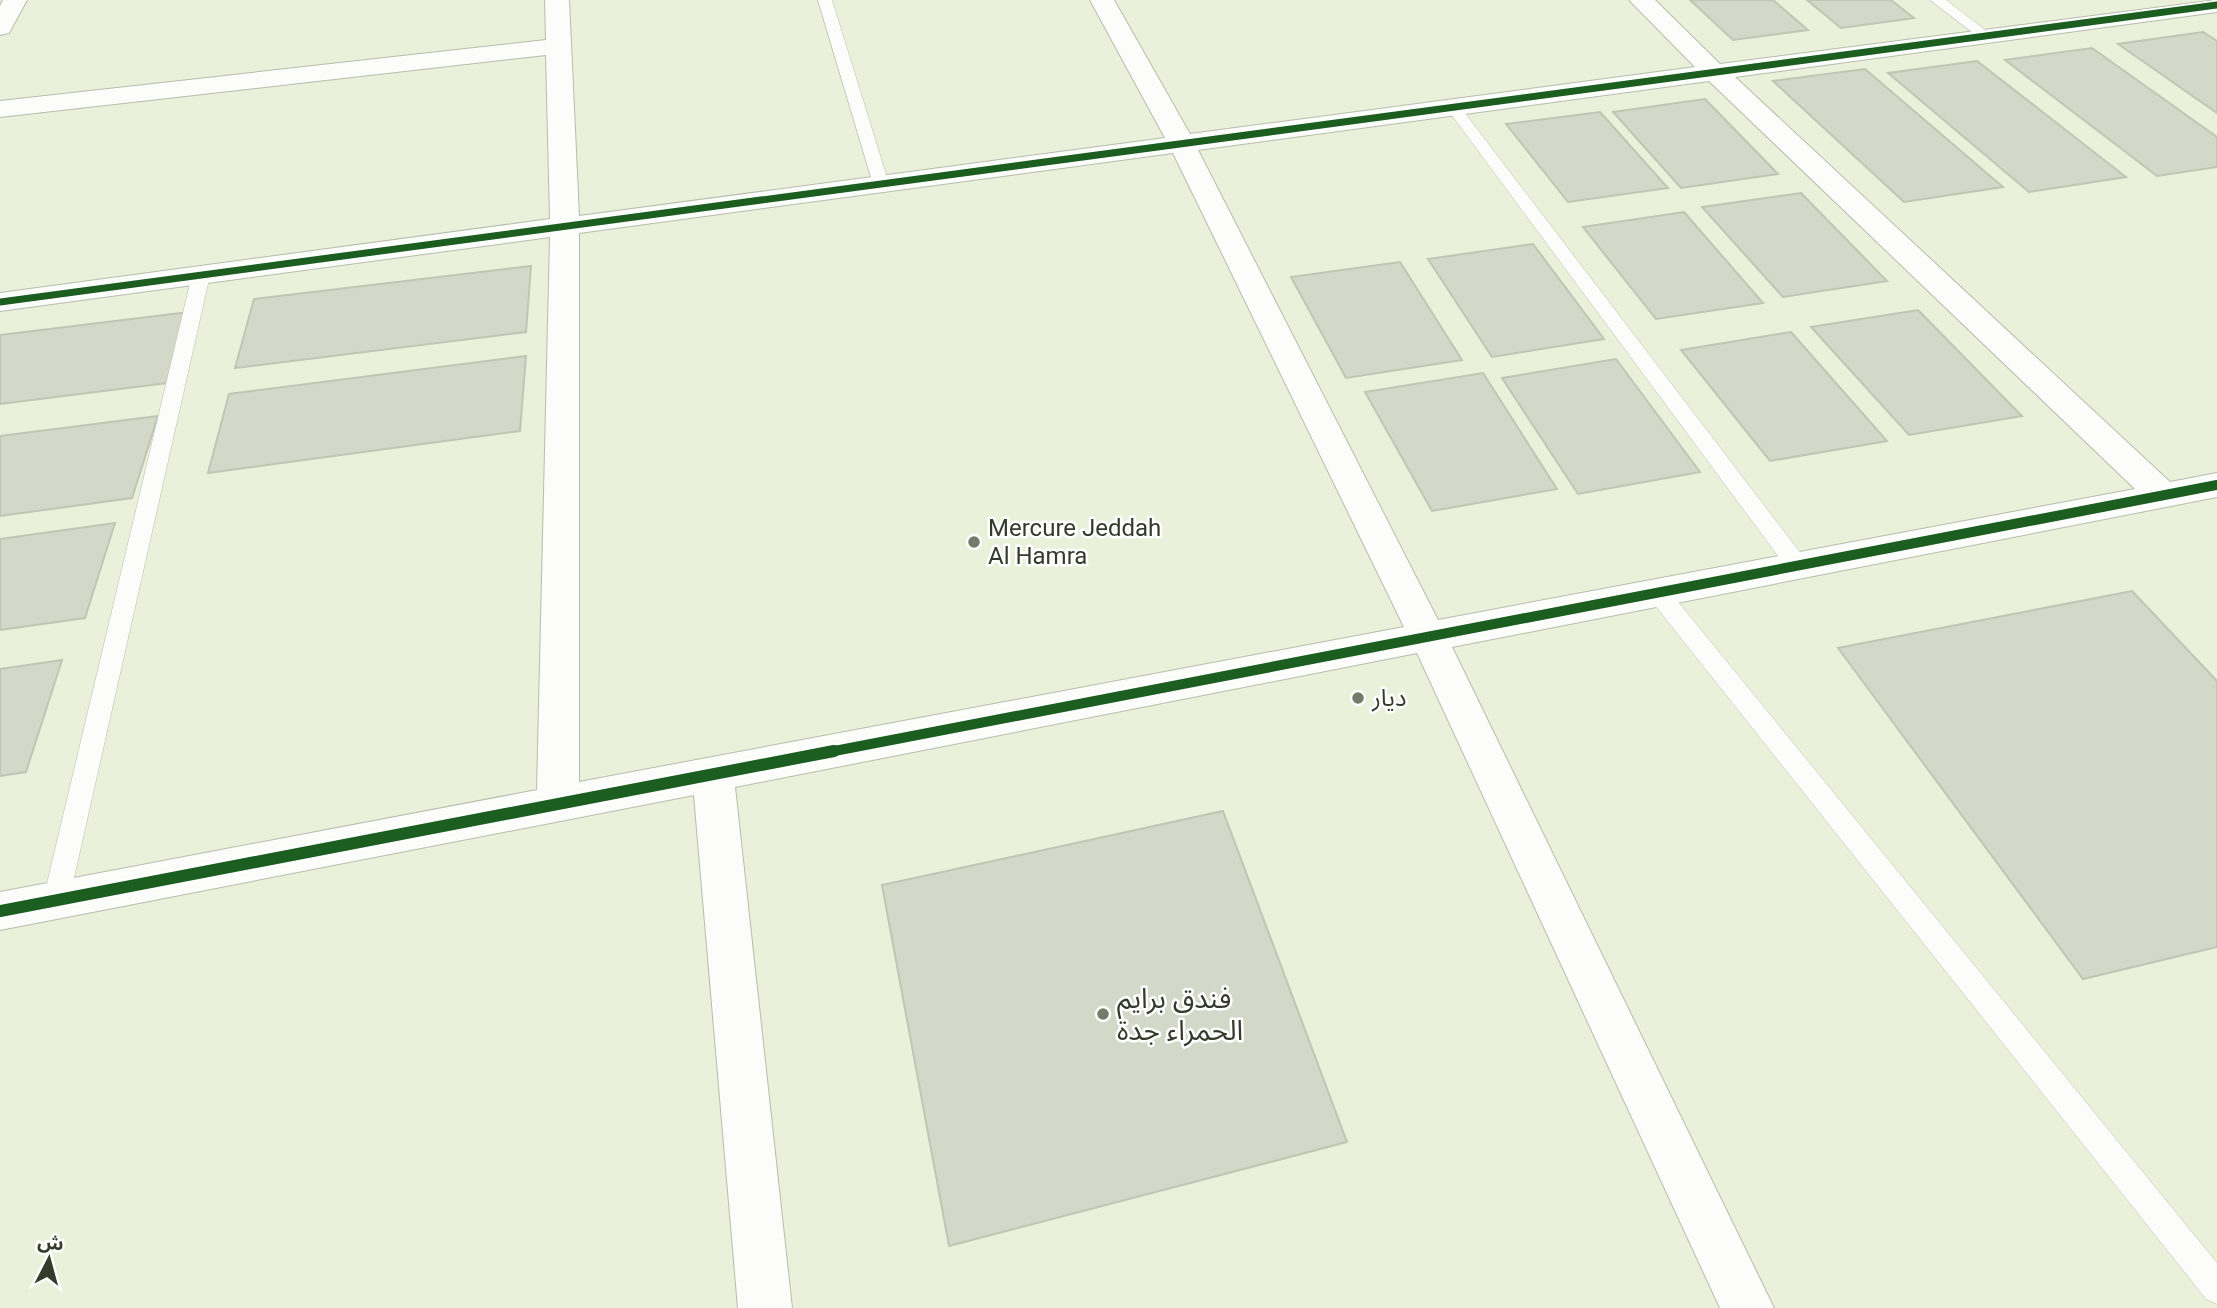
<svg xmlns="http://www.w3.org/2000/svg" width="2217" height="1308" font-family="Roboto,'Noto Sans Arabic',sans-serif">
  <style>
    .building { fill: #d4d8c8; stroke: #c1c5b4; stroke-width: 2 }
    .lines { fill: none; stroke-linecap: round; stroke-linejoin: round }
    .service-casing { stroke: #b8bcac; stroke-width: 1 }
    .minor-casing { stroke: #b8bcac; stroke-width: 2 }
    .service { fill: #fcfdfa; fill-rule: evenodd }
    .minor { fill: #fcfdfa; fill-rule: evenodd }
    .cycleway-far2-casing { stroke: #fff; stroke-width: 10 }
    .cycleway-far1-casing { stroke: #fff; stroke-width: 14 }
    .cycleway-casing { stroke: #fff; stroke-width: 17 }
    .cycleway-far2 { stroke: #1b5e20; stroke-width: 7 }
    .cycleway-far1 { stroke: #1b5e20; stroke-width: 10 }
    .cycleway { stroke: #1b5e20; stroke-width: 12 }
    .poi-dot { fill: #757a69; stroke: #fff; stroke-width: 2.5 }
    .labels { text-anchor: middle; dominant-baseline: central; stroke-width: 5; stroke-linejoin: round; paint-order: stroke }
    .poi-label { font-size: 24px; fill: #363a2b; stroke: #fff; text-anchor: start }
    .near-poi-label { font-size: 28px; fill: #363a2b; stroke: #fff; text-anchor: start }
  </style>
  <rect width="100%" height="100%" fill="#ebf0db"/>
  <g class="building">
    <polygon points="1690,0 1773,0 1808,30 1733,40"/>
    <polygon points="1807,0 1891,0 1914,18 1841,28"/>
    <polygon points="2203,32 2217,41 2217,113 2118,44"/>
    <polygon points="2092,48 2217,137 2217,167 2157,176 2005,60"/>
    <polygon points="1977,61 2126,177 2029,192 1888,73"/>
    <polygon points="1865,69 2003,187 1904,202 1773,81"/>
    <polygon points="1705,99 1778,174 1681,188 1613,112"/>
    <polygon points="1600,112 1668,188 1568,202 1506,124"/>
    <polygon points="1801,193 1887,281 1783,297 1702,207"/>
    <polygon points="1684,212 1763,303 1656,319 1583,227"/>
    <polygon points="1533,244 1604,339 1492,357 1428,259"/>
    <polygon points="1400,262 1462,360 1346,378 1291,277"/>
    <polygon points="531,266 526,332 235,368 254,299"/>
    <polygon points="1918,310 2022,416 1909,435 1811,327"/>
    <polygon points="189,312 167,383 0,404 0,335"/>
    <polygon points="1791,332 1887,441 1770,461 1681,350"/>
    <polygon points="526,356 520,431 208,473 229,394"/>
    <polygon points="1616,359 1700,472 1578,494 1502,378"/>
    <polygon points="1483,373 1557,489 1432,511 1365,392"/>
    <polygon points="158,416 132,498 0,516 0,436"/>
    <polygon points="115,523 85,618 0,630 0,539"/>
    <polygon points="2132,591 2217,681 2217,947 2083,979 1838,648"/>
    <polygon points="62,660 26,772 0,776 0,669"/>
    <polygon points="1223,811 1347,1142 949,1246 882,885"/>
  </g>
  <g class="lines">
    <g class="service-casing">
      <g id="service">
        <polygon points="818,0 832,0 889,184 887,188 881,189 873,184"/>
        <polygon points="1930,0 1946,0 1993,36 1991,39 1981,39"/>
        <polygon points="1453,102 1458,104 1805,559 1808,565 1805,571 1797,573 1789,571 1448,110 1445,107 1448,104"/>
        <polygon points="201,270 210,275 69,900 65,908 56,911 47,908 43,900 192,275"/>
        <polygon points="1658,585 1666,587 2217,1263 2217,1304 2206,1299 1650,599 1647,593 1650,587"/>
      </g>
    </g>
    <g class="minor-casing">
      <g id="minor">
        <polygon points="3,0 27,0 9,33 0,35 0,6"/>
        <path d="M545 0H569L579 216 1165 138 1090 0H1114L1190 134 1695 67 1629 0H1655L1720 64 2217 0V12L1735 77 2170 482 2217 473V497L1452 647 1774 1308H1720L1417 653 735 787 792 1308H738L694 795 0 930V892L537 790 550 237 0 311V293L550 219 546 55 0 117V101L546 40ZM1709 81 2135 489 1438 620 1198 150ZM1173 153 1404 627 579 782V233Z"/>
      </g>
    </g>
    <use href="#service" class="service"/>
    <use href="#minor" class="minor"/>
    <g class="cycleway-far2-casing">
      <polyline id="cycleway-far2" points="0,302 2217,5"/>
    </g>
    <g class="cycleway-far1-casing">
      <polyline id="cycleway-far1" points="824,753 2217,485"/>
    </g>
    <g class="cycleway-casing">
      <polyline id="cycleway" points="0,911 834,751"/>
    </g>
    <use href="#cycleway-far2" class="cycleway-far2"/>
    <use href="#cycleway-far1" class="cycleway-far1"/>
    <use href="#cycleway" class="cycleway"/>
  </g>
  <g class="poi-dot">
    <circle cx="974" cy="542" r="7"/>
    <circle cx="1358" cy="698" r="7"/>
    <circle cx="1103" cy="1014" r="7"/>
  </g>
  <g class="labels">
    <g class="poi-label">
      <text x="988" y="528">Mercure Jeddah<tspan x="988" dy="28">Al Hamra</tspan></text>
      <text x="1372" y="698">ديار</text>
    </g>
    <g class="near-poi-label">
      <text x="1117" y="998">فندق برايم<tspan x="1117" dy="32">الحمراء جدة</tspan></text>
    </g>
  </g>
  <g transform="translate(49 1259) rotate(6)" stroke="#ffffff" stroke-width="5" paint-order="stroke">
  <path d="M0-5L12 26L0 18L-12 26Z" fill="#363a2b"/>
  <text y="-10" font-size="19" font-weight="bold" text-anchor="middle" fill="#363a2b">ش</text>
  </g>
</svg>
